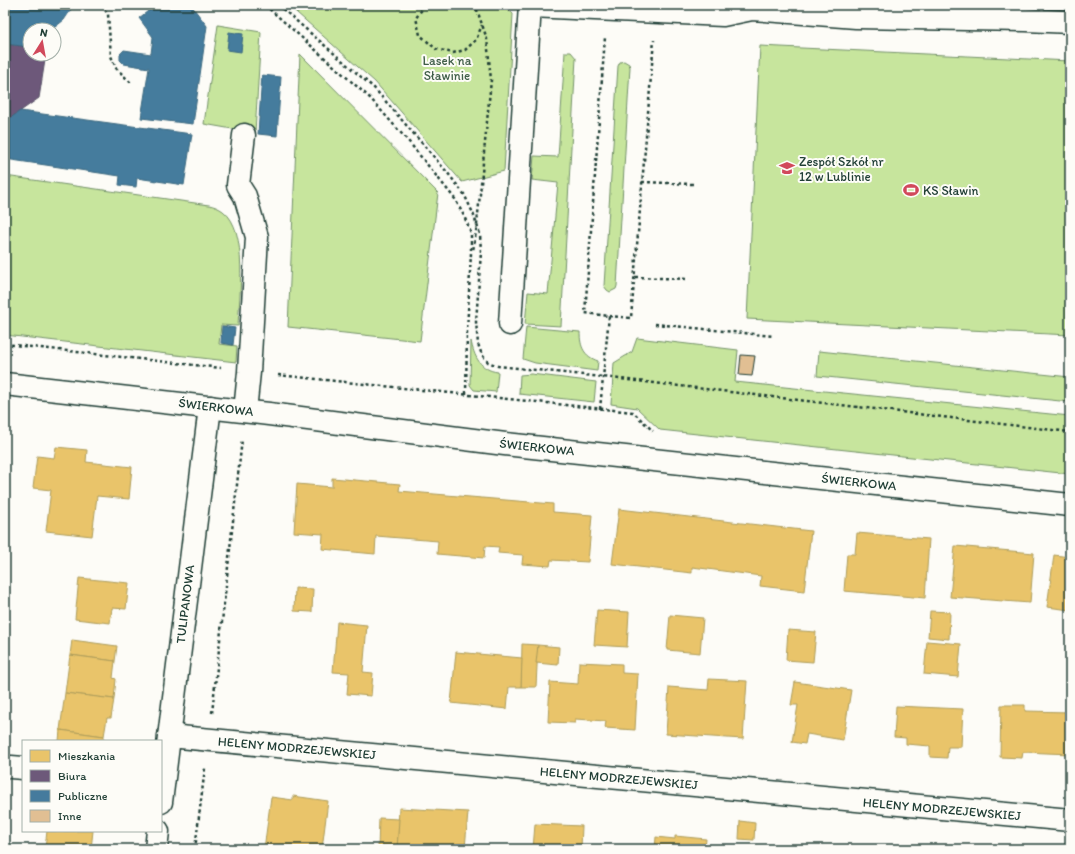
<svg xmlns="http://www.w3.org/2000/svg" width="1075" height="854" font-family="Itim,sans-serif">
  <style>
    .green { fill: #c7e59d; stroke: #739168 }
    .homes { fill: #e9c46a; stroke: #ac9c5a }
    .offices { fill: #6d597a; stroke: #565165 }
    .public { fill: #457b9d; stroke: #3a687e }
    .building { fill: #e1bf93; stroke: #1f3d34 }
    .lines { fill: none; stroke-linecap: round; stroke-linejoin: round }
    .minor-casing { stroke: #1f3d34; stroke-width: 25 }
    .path { stroke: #1f3d34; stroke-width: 2.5; stroke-dasharray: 3 3; stroke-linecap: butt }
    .minor { stroke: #fdfcf7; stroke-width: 22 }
    .labels { text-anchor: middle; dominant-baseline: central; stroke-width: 4; stroke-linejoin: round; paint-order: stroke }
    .park-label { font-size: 13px; fill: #415f49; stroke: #fdfcf7 }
    .poi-label { font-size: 13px; fill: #1f3d34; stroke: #fdfcf7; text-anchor: start }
    .street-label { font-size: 13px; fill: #1f3d34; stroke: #fdfcf7 }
  </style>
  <rect width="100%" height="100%" fill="#fdfcf7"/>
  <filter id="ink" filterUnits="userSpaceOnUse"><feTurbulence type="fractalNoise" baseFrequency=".025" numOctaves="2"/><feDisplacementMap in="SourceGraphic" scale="8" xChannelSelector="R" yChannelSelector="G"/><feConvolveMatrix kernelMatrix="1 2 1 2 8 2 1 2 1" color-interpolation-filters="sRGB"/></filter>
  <g filter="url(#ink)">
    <g class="green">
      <polygon points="288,5 504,5 513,14 504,171 462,182 375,82"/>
      <polygon points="218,25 261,32 255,133 204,124"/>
      <polygon points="760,46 1070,61 1070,335 747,319"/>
      <polygon points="565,52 571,52 576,58 561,326 525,324 528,292 548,294 558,183 532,180 534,156 558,157"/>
      <polygon points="300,54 438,193 420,341 288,327"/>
      <polygon points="624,61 629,64 630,67 617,286 616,289 610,292 607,290 604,286 618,66 620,62"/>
      <path d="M5,176l204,29c5,1 10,3 14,6 26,19 16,87 15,115l-17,-1 -2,19 18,2 -1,16 -231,-27z"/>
      <path d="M526,327l54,5c0,15 4,24 18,29l-1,10 -62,-8 -12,-4z"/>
      <polygon points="637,338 738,350 735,382 1070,416 1070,474 660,430 637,408 611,404 614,363 632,352"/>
      <path d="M471,341c3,15 9,29 27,31l-2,20 -22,-2 -4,-5z"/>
      <polygon points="819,351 1070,377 1070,402 817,376"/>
      <polygon points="531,374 596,382 594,402 519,394 520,375"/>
    </g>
    <g class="homes">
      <polygon points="56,447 87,450 86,462 132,467 129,499 97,496 92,536 46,531 51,490 33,488 37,456 54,458"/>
      <polygon points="332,478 400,484 399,491 553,504 553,512 592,515 588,562 551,560 550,566 522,564 523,555 498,553 499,547 485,546 484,558 437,554 438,541 376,536 375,554 322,549 323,534 294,532 297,484 332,487"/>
      <polygon points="619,509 811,531 804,591 760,586 761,576 692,567 692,573 612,564"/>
      <polygon points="857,533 929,539 925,598 844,591 847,554 855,554"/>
      <polygon points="955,546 1034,553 1030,603 950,597"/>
      <polygon points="1054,555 1070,557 1070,610 1047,607"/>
      <polygon points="79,578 129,583 126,609 112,608 110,623 75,619"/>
      <polygon points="295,588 313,589 312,612 294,611"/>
      <polygon points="597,610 629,612 627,647 594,645"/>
      <polygon points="930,611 950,612 949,639 928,637"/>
      <polygon points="670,615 703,618 700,653 667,650"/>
      <polygon points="337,622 367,625 363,672 373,673 371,696 347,694 349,673 333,672"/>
      <polygon points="788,630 816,632 813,662 786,660"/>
      <polygon points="72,640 117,646 115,661 70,655"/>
      <polygon points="927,641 961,644 958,677 924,674"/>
      <polygon points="522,644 538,645 536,687 521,687"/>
      <polygon points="538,645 559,647 558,665 536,663"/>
      <polygon points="456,652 522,658 521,687 509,687 507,709 451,703"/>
      <polygon points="70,655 115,661 113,678 116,679 114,699 65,693"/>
      <polygon points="579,662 622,664 622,673 638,674 635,730 605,728 606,721 575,719 575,723 548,722 550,682 578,684"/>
      <polygon points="709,679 747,681 743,739 666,734 669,687 708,690"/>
      <polygon points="795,682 851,690 843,740 807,734 805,744 792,742 798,705 791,705"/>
      <polygon points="65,693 114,699 111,718 107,718 104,736 60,730"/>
      <polygon points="1001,705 1025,705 1025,711 1070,712 1070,754 1023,752 1022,758 1000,757"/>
      <polygon points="896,706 963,709 961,747 948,747 947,758 930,757 930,746 906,744 906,738 894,737"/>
      <polygon points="60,730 104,736 104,741 59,741"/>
      <polygon points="293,796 328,801 322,849 264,849 271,797 293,800"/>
      <polygon points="399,808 468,812 465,849 397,849"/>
      <polygon points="379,818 399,819 397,849 378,849"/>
      <polygon points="740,821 755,823 754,840 739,839"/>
      <polygon points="535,824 582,826 581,849 533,849"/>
      <polygon points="47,831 93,831 91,849 45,848"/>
      <polygon points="675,836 706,839 705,849 655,849 656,837 675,839"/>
      <polygon points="792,845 824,849 791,849"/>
    </g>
    <polygon class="offices" points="5,44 30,47 30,54 46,54 39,98 5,122"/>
    <g class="public">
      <polygon points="5,5 71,5 70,11 64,20 55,27 45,29 33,28 33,30 30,30 30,47 5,44"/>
      <polygon points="156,5 191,5 207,26 193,124 141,118 149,68 124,64 120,60 120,54 124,50 151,54 153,37 139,18"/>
      <polygon points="229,32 243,34 241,52 227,50"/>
      <polygon points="262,75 281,77 277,136 258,134"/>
      <polygon points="20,111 192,134 184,185 137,178 136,187 119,185 120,176 5,159 5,122"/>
      <polygon points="222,326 235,328 233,345 221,343"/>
    </g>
    <polygon class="building" points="741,355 755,356 752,376 739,375"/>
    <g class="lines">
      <defs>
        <g id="minor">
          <polyline points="531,6 723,15 752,9 856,17 1026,20 1070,22"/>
          <polyline points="244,135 238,185 245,196 257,237 249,372 245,411"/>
          <polyline points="510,324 530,5"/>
          <polyline points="5,384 269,414 505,444 1070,505"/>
          <polyline points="169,736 1070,820"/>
          <polyline points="11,767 23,768"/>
          <polyline points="161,802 210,407"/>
          <polyline points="156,849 158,831"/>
        </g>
      </defs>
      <use href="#minor" class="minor-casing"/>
      <g class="path">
        <polyline points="101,5 108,14 111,56 116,68 132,84"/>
        <polyline points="265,5 370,98 409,142 455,199 464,216 471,233 471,253 467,331 466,394"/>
        <polyline points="278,5 374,88 447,172 464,194 473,213 480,234 481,252 476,322 478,344 482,355 488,362 498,366 603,377 1070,432"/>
        <polyline points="425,5 416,18 420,35 436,49 453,53 465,50 476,40 482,25"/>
        <polyline points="472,5 477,10 487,39 491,80 477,225 473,251"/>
        <polyline points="642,182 693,184"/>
        <polyline points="635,277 688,279"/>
        <polyline points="609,316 631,318 654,40"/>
        <polyline points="655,324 773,336"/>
        <polyline points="5,344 221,368"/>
        <polyline points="278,375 633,412 653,431"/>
        <polyline points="600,409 609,316 585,313 605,37"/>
        <polyline points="212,713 242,439"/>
        <polyline points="195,849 205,768"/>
      </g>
      <use href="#minor" class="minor"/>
    </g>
  </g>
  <defs>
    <symbol id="school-bare" viewBox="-9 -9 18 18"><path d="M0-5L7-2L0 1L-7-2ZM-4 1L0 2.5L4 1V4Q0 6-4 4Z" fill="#d1495b" stroke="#fdfcf7" stroke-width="2.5" paint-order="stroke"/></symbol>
    <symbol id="stadium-bare" viewBox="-9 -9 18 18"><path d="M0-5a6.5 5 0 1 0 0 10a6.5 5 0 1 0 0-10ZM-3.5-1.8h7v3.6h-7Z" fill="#d1495b" stroke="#fdfcf7" stroke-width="2.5" paint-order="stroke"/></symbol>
  </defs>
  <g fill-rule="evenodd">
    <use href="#school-bare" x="776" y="157" width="22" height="22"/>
    <use href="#stadium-bare" x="900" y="179" width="22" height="22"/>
  </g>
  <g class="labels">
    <g class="park-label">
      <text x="447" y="60">Lasek na<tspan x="447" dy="15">Sławinie</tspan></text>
    </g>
    <g class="poi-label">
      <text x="799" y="161">Zespół Szkół nr<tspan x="799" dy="15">12 w Lublinie</tspan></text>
      <text x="923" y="190">KS Sławin</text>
    </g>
    <g class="street-label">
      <text transform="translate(216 407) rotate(7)">ŚWIERKOWA</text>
      <text transform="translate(537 447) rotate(6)">ŚWIERKOWA</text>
      <text transform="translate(859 482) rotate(6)">ŚWIERKOWA</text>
      <text transform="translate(185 604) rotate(-83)">TULIPANOWA</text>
      <text transform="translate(297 748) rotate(5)">HELENY MODRZEJEWSKIEJ</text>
      <text transform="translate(619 778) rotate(5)">HELENY MODRZEJEWSKIEJ</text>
      <text transform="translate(942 809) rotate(5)">HELENY MODRZEJEWSKIEJ</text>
    </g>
  </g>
  <rect width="1075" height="854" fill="none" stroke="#fdfcf7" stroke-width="20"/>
  <rect x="10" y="10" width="1055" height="834" fill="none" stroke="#1f3d34" stroke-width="1.5" filter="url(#ink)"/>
  <rect x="22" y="740" width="140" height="92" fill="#fdfcf7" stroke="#a4b0a9"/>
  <rect x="30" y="750" width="20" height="12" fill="#e9c46a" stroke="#a4b0a9"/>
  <text x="58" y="760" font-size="12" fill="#1f3d34">Mieszkania</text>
  <rect x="30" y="770" width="20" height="12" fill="#6d597a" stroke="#a4b0a9"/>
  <text x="58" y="780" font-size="12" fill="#1f3d34">Biura</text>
  <rect x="30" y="790" width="20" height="12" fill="#457b9d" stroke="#a4b0a9"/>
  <text x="58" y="800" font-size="12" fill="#1f3d34">Publiczne</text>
  <rect x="30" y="810" width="20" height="12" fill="#e1bf93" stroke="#a4b0a9"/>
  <text x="58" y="820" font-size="12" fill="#1f3d34">Inne</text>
  <g transform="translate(42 42) rotate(11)"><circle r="19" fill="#fdfcf7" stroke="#a4b0a9"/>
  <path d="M0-3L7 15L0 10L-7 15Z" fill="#d1495b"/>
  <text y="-6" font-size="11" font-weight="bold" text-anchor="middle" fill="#1f3d34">N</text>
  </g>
</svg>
